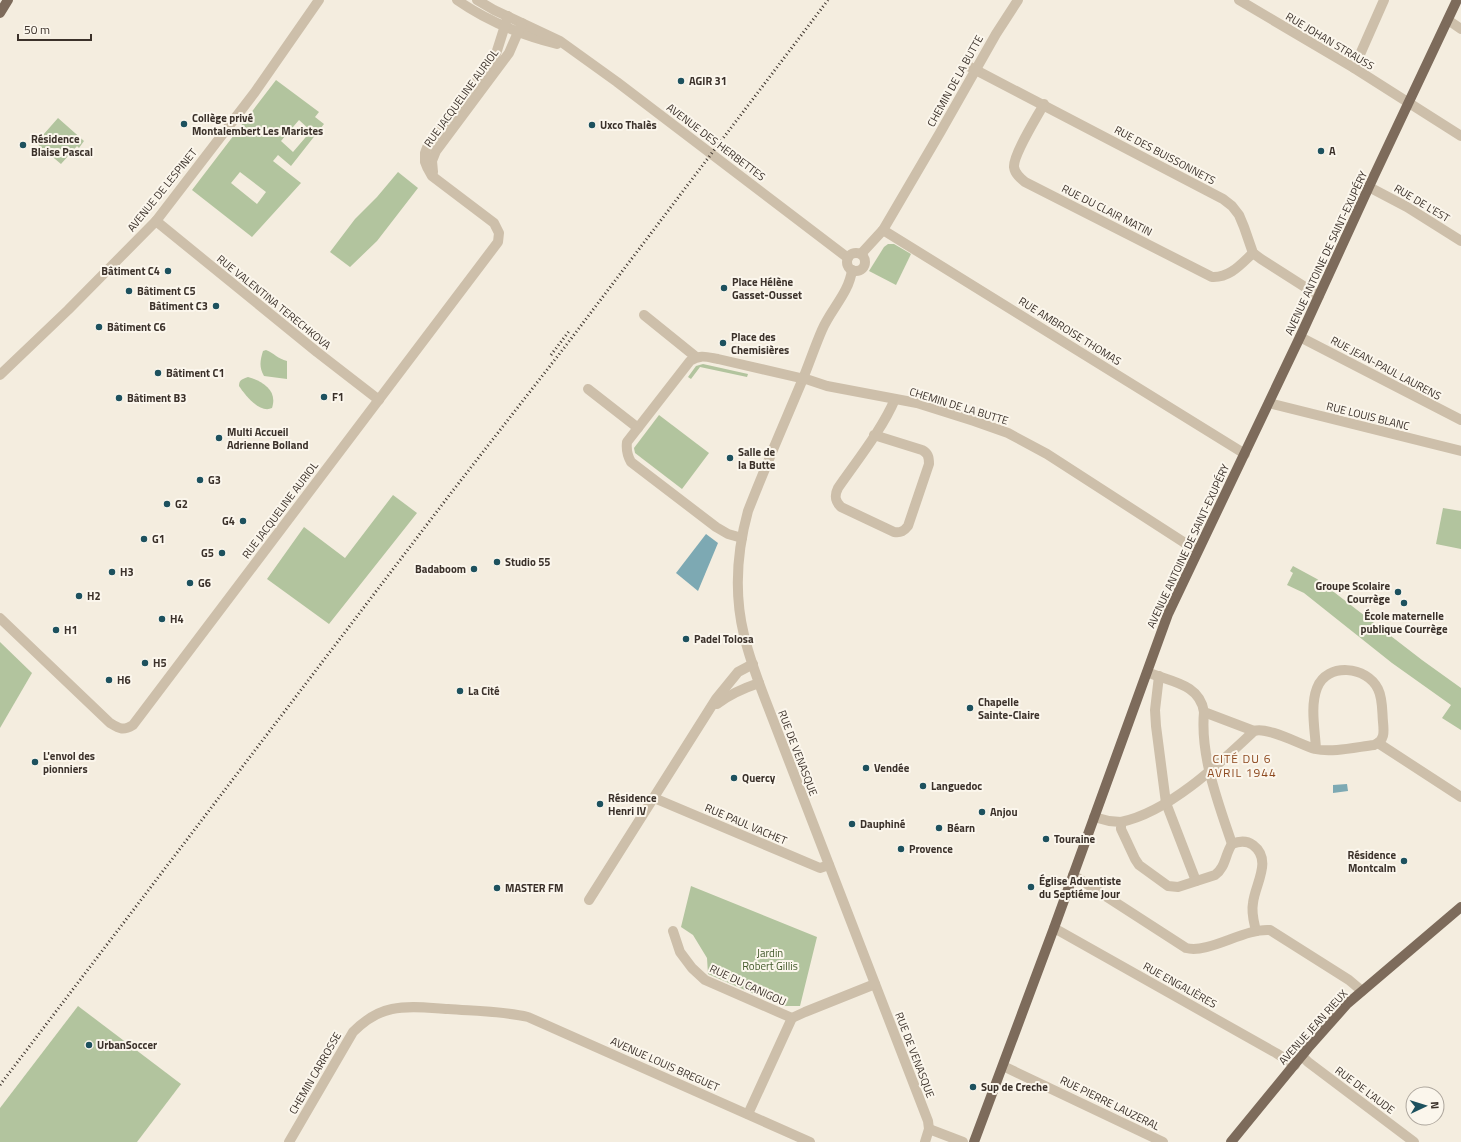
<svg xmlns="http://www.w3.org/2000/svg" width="1461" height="1142" font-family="'Titillium Web',sans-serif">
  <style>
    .green { fill: #b2c49e; fill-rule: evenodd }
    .water { fill: #7da9b3 }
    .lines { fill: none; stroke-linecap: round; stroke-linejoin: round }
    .minor { stroke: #cdbfaa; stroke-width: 10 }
    .major { stroke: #7d6b5b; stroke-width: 10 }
    .rail { stroke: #3b312a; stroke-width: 3; stroke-dasharray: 1 3; stroke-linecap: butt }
    .poi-dot { fill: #1d515e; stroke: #fbf6ec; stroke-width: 1.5 }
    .labels { text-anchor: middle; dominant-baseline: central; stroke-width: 4; stroke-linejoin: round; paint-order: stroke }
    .street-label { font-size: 11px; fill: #3b312a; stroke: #fbf6ec }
    .poi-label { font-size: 11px; font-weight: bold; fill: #3b312a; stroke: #fbf6ec; text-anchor: start }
    .park-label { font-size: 11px; fill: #435a2c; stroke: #fbf6ec }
    .neighbourhood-label { font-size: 12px; letter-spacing: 1px; fill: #8d491f; stroke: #fbf6ec }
  </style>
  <rect width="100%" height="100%" fill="#f4eddf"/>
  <g class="green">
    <path d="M276,80l43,32 -4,5 9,7 -33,42 -13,-11 -5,6 28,22 -49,54 -60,-47zM299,120l12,11 -18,21 -12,-11 5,-6 2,1 7,-7 -2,-2zM240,172l26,20 -9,12 -26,-21z"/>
    <polygon points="58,118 84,141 79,148 77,146 61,164 36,143"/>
    <polygon points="398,172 418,188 377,241 350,267 330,252 355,219 377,197"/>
    <polygon points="888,244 894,244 911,254 896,285 869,271 884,247"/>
    <path d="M266,350c8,3 12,9 21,11v18l-23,-3c-5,-9 -4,-15 -1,-25z"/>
    <polygon points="703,364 748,374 747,377 700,367 691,379 688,377 696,366"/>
    <path d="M248,377c14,4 30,13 24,31 -12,6 -27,-13 -33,-22 0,-6 3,-7 9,-9z"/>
    <polygon points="659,415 709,453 682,489 635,453 634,448"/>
    <polygon points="393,495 417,513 329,624 267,579 304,527 345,558"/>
    <polygon points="1443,508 1461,511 1461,549 1436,544"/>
    <polygon points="1293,566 1317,579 1422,660 1461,688 1461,730 1442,718 1451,705 1392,663 1304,593 1287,585 1293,573 1290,571"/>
    <polygon points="0,642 32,673 0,728"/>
    <polygon points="691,886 817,937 800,1006 782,1006 708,974 707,958 693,935 681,927"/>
    <polygon points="78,1006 181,1084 137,1142 0,1142 0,1108"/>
  </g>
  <g class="water">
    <polygon points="706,534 718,543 698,591 676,573"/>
    <polygon points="1347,784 1348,791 1333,793 1333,785"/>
  </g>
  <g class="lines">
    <g class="minor">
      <path d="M457,0c30,21 64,35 100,44"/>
      <polyline points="477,0 494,10 560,41 617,82 848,258"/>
      <polyline points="1239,0 1354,68 1461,136"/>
      <polyline points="1448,20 1461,29"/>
      <polyline points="970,67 1223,199 1232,206 1239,215 1244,227 1253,253 1261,259 1319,296"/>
      <polyline points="1354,68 1384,0"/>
      <path d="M1044,104c-7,13 -31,51 -30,63 1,7 6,11 11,15l187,95c18,1 29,-13 41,-24"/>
      <polyline points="433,172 432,161 436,151 509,53 522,23"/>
      <polyline points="1369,187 1407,207 1461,241"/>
      <polyline points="156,221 317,352 379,400"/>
      <polyline points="883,230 1245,454"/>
      <circle cx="856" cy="262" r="9"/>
      <polyline points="861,254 883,230 941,131 996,34 1018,0"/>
      <path d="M852,270c-3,23 -21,39 -30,60 -7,16 -13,34 -20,51 -18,43 -37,86 -54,130 -11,40 -14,83 -4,124 5,22 13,43 21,64l163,422 1,8 -4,13"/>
      <polyline points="644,315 696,357"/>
      <polyline points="1300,337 1461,420"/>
      <polyline points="0,375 68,310 156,221 255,92 319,0"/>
      <polyline points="588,389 638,428"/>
      <polyline points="1269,403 1461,451"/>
      <path d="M874,435l48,15c6,3 7,7 7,14l-21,62c-4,5 -7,7 -14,6l-53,-25c-6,-6 -7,-11 -3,-19 18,-26 45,-60 57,-89"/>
      <path d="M742,538l-14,-4 -12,-7 -85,-65c-4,-7 -5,-12 -4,-20l63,-81c10,-7 17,-4 28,-2l91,21 18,6 90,17 57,18 34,12 39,21 141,91 10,4"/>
      <path d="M0,618l110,105c10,6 13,8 23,2l365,-483 1,-9 -5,-10 -62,-47 -5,-9 -2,-5v-9l3,-8 67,-88 13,-41"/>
      <path d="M1152,674c21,8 48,11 52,38l50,19"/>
      <polyline points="1159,676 1155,710 1156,726 1166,803 1196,881"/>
      <path d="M717,704c13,-10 27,-16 42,-21"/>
      <path d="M1204,712c-4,44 14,90 28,132"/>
      <polyline points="1378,743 1461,797"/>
      <polyline points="654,798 820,868 829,865"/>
      <path d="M1094,817l15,4 12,1v7l14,30 4,6 29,21 10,1 37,-12c11,-8 10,-21 17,-31"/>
      <path d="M1121,822c48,-10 98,-58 133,-91 13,-5 47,14 61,18 17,4 42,-2 59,-4 11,-4 10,-13 9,-23 -1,-10 0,-23 -5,-33 -11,-23 -51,-27 -61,-1 -7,18 -2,42 -1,61"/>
      <path d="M1232,844c7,-3 14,-4 21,1 20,15 2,39 0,58 -2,10 1,19 3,28"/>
      <path d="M1073,875l113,73c23,6 58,-20 84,-18l79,50 13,11"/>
      <polyline points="589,900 716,699 738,672 753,664"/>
      <polyline points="1054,928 1276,1053 1295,1065"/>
      <polyline points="673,931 680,952 692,968 705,980 792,1018"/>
      <polyline points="1302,1056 1308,1062 1414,1142"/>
      <polyline points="1003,1066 1163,1142"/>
      <polyline points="748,1114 792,1018 805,1012 875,984"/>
      <polyline points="929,1129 963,1142"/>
      <path d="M289,1142l64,-110c11,-11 24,-20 39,-23 18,-4 38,-1 56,0 27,2 54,2 80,8l282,125"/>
    </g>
    <g class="major">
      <polyline points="0,13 8,0"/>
      <polyline points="974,1142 1054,928 1168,614 1300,337 1373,178 1457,0"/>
      <polyline points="1231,1142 1308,1048 1347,1004 1461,907"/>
    </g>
    <g class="rail">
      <polyline points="551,355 570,330"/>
      <polyline points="0,1085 451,493 564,348 828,0"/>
    </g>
  </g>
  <g class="poi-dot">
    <circle cx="681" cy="81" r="4"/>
    <circle cx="184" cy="124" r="4"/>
    <circle cx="592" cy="125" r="4"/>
    <circle cx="23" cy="145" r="4"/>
    <circle cx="1321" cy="151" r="4"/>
    <circle cx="168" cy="271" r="4"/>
    <circle cx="724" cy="288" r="4"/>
    <circle cx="129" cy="291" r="4"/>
    <circle cx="216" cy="306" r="4"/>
    <circle cx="99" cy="327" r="4"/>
    <circle cx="723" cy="343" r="4"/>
    <circle cx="158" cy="373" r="4"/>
    <circle cx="324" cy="397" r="4"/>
    <circle cx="119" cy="398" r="4"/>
    <circle cx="219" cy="438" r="4"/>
    <circle cx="730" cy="458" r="4"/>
    <circle cx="200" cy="480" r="4"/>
    <circle cx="167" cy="504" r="4"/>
    <circle cx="243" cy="521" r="4"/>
    <circle cx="144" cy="539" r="4"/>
    <circle cx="222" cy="553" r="4"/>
    <circle cx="497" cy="562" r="4"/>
    <circle cx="474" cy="569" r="4"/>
    <circle cx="112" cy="572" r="4"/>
    <circle cx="190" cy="583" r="4"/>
    <circle cx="1398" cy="592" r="4"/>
    <circle cx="79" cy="596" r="4"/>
    <circle cx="1404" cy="603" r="4"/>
    <circle cx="162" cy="619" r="4"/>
    <circle cx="56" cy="630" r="4"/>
    <circle cx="686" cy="639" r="4"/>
    <circle cx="145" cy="663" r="4"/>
    <circle cx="109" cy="680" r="4"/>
    <circle cx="460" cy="691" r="4"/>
    <circle cx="970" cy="708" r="4"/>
    <circle cx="35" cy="762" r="4"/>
    <circle cx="866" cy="768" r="4"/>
    <circle cx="734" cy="778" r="4"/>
    <circle cx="923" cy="786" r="4"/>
    <circle cx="600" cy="804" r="4"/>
    <circle cx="982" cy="812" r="4"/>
    <circle cx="852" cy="824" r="4"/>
    <circle cx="939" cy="828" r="4"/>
    <circle cx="1046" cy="839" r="4"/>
    <circle cx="901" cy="849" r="4"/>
    <circle cx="1404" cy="861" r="4"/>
    <circle cx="1031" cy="887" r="4"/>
    <circle cx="497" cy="888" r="4"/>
    <circle cx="89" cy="1045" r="4"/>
    <circle cx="973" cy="1087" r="4"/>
  </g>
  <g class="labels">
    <g class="street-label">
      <text transform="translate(1330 41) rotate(31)">RUE JOHAN STRAUSS</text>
      <text transform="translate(955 81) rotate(-61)">CHEMIN DE LA BUTTE</text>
      <text transform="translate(461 98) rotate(-54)">RUE JACQUELINE AURIOL</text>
      <text transform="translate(716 142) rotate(37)">AVENUE DES HERBETTES</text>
      <text transform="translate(1165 155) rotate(28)">RUE DES BUISSONNETS</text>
      <text transform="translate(162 190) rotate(-51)">AVENUE DE LESPINET</text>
      <text transform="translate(1422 203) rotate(31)">RUE DE L'EST</text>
      <text transform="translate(1107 210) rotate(27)">RUE DU CLAIR MATIN</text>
      <text transform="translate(1326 253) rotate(-65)">AVENUE ANTOINE DE SAINT-EXUPÉRY</text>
      <text transform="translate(274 302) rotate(39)">RUE VALENTINA TERECHKOVA</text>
      <text transform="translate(1070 331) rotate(32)">RUE AMBROISE THOMAS</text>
      <text transform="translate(1386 368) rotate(28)">RUE JEAN-PAUL LAURENS</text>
      <text transform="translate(959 406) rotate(17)">CHEMIN DE LA BUTTE</text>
      <text transform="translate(1368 416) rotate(14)">RUE LOUIS BLANC</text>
      <text transform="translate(280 510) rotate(-53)">RUE JACQUELINE AURIOL</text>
      <text transform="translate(1188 546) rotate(-65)">AVENUE ANTOINE DE SAINT-EXUPÉRY</text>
      <text transform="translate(798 753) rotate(69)">RUE DE VENASQUE</text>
      <text transform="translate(746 824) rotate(23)">RUE PAUL VACHET</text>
      <text transform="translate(748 985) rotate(25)">RUE DU CANIGOU</text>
      <text transform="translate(1180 985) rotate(29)">RUE ENGALIÈRES</text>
      <text transform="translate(1313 1027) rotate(-48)">AVENUE JEAN RIEUX</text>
      <text transform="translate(915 1055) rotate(69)">RUE DE VENASQUE</text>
      <text transform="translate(665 1064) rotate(24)">AVENUE LOUIS BREGUET</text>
      <text transform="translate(315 1073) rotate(-60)">CHEMIN CARROSSE</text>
      <text transform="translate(1365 1090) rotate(37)">RUE DE L'AUDE</text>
      <text transform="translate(1110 1103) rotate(26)">RUE PIERRE LAUZERAL</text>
    </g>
    <g class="poi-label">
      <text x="689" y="81">AGIR 31</text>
      <text x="192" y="118">Collège privé<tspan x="192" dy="13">Montalembert Les Maristes</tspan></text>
      <text x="600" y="125">Uxco Thalès</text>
      <text x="31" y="139">Résidence<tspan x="31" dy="13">Blaise Pascal</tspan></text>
      <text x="1329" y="151">A</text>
      <text x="160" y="271" text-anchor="end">Bâtiment C4</text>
      <text x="732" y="282">Place Hélène<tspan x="732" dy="13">Gasset-Ousset</tspan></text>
      <text x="137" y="291">Bâtiment C5</text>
      <text x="208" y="306" text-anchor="end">Bâtiment C3</text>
      <text x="107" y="327">Bâtiment C6</text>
      <text x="731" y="337">Place des<tspan x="731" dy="13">Chemisières</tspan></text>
      <text x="166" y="373">Bâtiment C1</text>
      <text x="332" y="397">F1</text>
      <text x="127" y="398">Bâtiment B3</text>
      <text x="227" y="432">Multi Accueil<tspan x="227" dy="13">Adrienne Bolland</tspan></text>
      <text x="738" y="452">Salle de<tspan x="738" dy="13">la Butte</tspan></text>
      <text x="208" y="480">G3</text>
      <text x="175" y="504">G2</text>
      <text x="235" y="521" text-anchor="end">G4</text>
      <text x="152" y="539">G1</text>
      <text x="214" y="553" text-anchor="end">G5</text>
      <text x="505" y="562">Studio 55</text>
      <text x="466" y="569" text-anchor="end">Badaboom</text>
      <text x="120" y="572">H3</text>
      <text x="198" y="583">G6</text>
      <text x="1390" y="586" text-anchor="end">Groupe Scolaire<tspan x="1390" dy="13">Courrège</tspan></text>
      <text x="87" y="596">H2</text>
      <text x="1404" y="616" text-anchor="middle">École maternelle<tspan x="1404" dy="13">publique Courrège</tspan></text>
      <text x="170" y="619">H4</text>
      <text x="64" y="630">H1</text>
      <text x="694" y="639">Padel Tolosa</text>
      <text x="153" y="663">H5</text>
      <text x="117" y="680">H6</text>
      <text x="468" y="691">La Cité</text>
      <text x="978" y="702">Chapelle<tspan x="978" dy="13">Sainte-Claire</tspan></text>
      <text x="43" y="756">L'envol des<tspan x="43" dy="13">pionniers</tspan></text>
      <text x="874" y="768">Vendée</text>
      <text x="742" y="778">Quercy</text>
      <text x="931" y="786">Languedoc</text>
      <text x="608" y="798">Résidence<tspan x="608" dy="13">Henri IV</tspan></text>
      <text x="990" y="812">Anjou</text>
      <text x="860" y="824">Dauphiné</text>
      <text x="947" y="828">Béarn</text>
      <text x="1054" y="839">Touraine</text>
      <text x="909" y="849">Provence</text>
      <text x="1396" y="855" text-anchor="end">Résidence<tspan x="1396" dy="13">Montcalm</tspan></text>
      <text x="1039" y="881">Église Adventiste<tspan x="1039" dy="13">du Septiéme Jour</tspan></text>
      <text x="505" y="888">MASTER FM</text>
      <text x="97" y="1045">UrbanSoccer</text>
      <text x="981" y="1087">Sup de Creche</text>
    </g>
    <g class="park-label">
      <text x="770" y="953">Jardin<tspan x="770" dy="13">Robert Gillis</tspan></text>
    </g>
    <g class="neighbourhood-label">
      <text x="1242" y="758">CITÉ DU 6<tspan x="1242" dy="14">AVRIL 1944</tspan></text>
    </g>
  </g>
  <g transform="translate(1425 1106) rotate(86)"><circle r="19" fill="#fbf6ec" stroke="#aea79e"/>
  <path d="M0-3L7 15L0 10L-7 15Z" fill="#1d515e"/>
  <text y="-6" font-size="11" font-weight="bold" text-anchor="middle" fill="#3b312a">N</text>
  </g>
  <path d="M18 34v6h73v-6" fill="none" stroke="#3b312a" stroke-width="2"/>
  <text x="24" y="34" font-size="12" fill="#3b312a" stroke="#fbf6ec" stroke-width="3" paint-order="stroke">50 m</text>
</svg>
